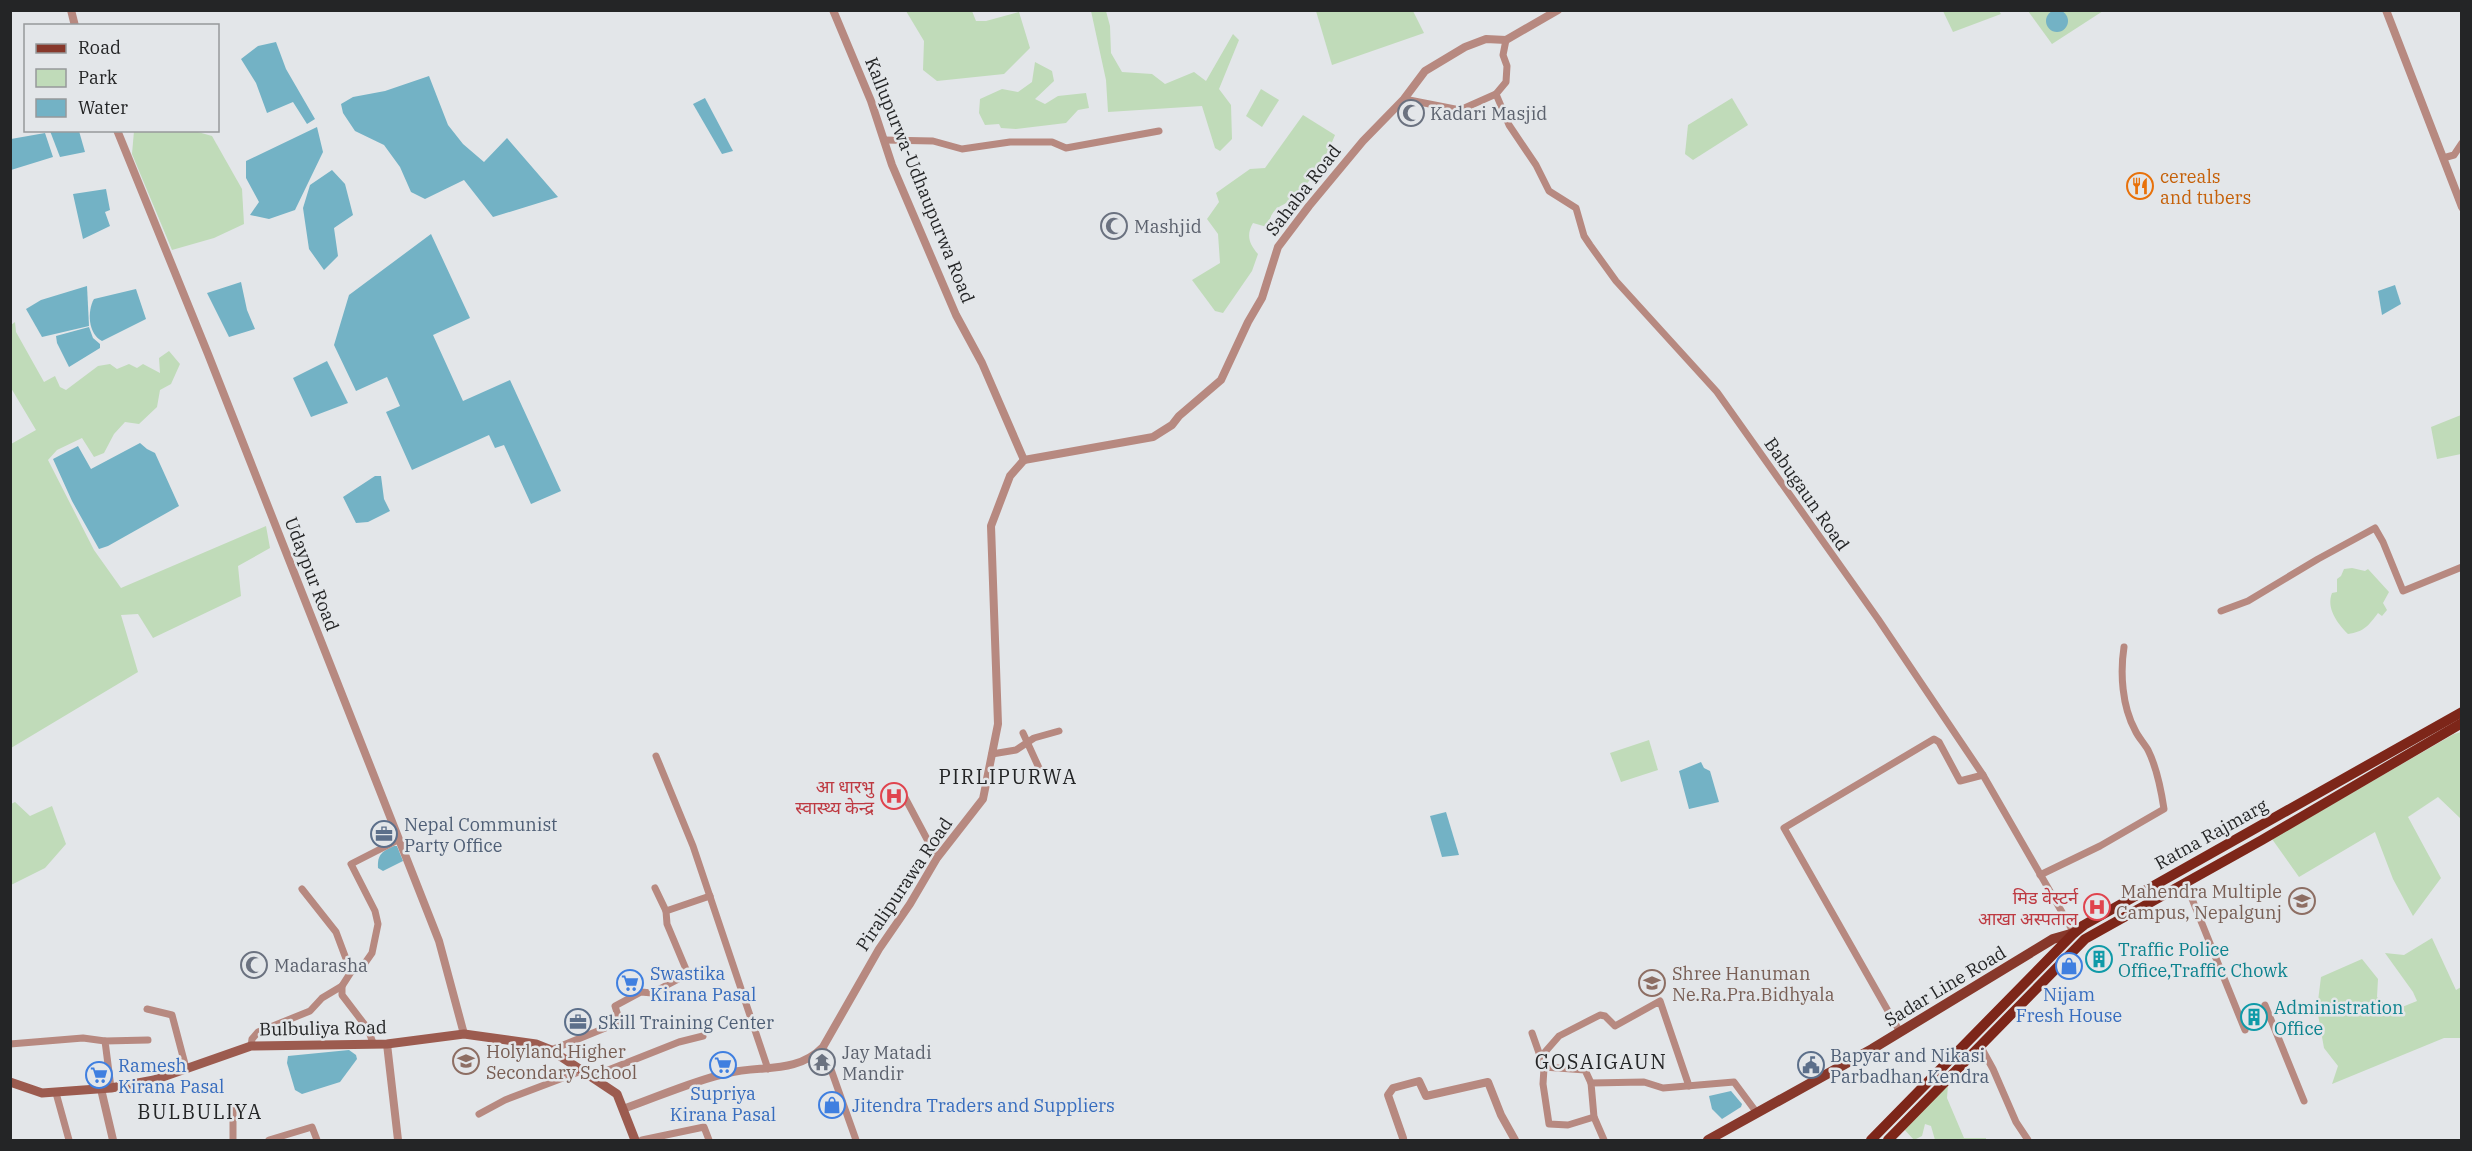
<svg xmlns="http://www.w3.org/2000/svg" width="2472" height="1151" font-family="'IBM Plex Serif','Noto Sans Devanagari',serif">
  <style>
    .green { fill: #c0dbb9 }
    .water { fill: #73b2c5 }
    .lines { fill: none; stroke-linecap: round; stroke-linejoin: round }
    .minor { stroke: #b78980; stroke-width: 7 }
    .tertiary { stroke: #b78980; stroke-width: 8 }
    .secondary { stroke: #9c5b4f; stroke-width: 9 }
    .primary { stroke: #87382b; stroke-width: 10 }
    .trunk { stroke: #7d2619; stroke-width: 10 }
    .labels { text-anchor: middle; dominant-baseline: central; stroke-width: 5; stroke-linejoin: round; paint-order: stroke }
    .worship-label { font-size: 18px; fill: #5b616d; stroke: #e3e6e9; text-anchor: start }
    .food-label { font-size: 18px; fill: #c56008; stroke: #e3e6e9; text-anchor: start }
    .street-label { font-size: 18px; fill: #242526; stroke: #e3e6e9 }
    .health-label { font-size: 18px; fill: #be3a42; stroke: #e3e6e9; text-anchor: end }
    .service-label { font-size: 18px; fill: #4e5e75; stroke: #e3e6e9; text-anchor: start }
    .education-label { font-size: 18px; fill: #785e54; stroke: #e3e6e9; text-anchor: start }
    .culture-label { font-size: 18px; fill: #0d838f; stroke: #e3e6e9; text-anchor: start }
    .shop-label { font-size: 18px; fill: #366cbe; stroke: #e3e6e9; text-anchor: start }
    .neighbourhood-label { font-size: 20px; letter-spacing: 1.5px; fill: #242526; stroke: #e3e6e9 }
  </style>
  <rect width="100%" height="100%" fill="#e3e6e9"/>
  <g class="green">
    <polygon points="906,11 972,11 976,21 986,21 1019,12 1030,48 1004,74 937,81 923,70 924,41"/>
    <polygon points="1091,11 1106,11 1110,26 1111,53 1122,72 1152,74 1165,84 1194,72 1206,81 1233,34 1239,40 1219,89 1231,105 1232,139 1220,151 1215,148 1202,106 1108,112 1106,80"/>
    <polygon points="1316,11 1413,11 1424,33 1332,65"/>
    <polygon points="1943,11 1999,11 2001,14 1953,32"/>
    <polygon points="2028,11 2103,11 2052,44"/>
    <polygon points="1035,62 1052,71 1054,81 1035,99 1045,104 1058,96 1086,93 1089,108 1078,110 1066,123 1016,129 1001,128 999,124 985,125 979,113 980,99 1002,89 1018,92 1032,82"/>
    <polygon points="1261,89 1279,100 1262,127 1246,116"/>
    <polygon points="1732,98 1748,125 1693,160 1685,154 1688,125"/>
    <path d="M1303,115l32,20c-9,22 -20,42 -38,59 -15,16 -23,8 -30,33l-14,-4c-7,12 -4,21 5,31l-6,17 -29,42 -8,-2 -23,-31 28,-17 -2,-29 -11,-15 12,-17 -3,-9 34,-24 15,-1z"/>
    <polygon points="191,130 212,136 242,189 244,224 214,238 172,250 132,154 134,131"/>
    <polygon points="15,322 16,332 44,382 55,376 60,387 66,390 98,366 110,364 117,369 129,364 137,368 143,364 160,373 159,358 169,351 180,364 171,384 160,390 157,407 139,424 125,422 114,434 104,453 94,457 82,438 57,450 48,460 94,550 121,588 266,526 270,548 238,566 241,596 153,638 138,614 121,615 138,672 11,748 11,444 36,430 11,388 11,325"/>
    <polygon points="2461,415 2461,454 2437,459 2431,427"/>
    <path d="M2352,568l13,3 3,-2 21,23 -6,11 4,7 -5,6 -4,-3c-9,12 -14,19 -30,21 -11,-11 -22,-26 -16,-41l5,-1v-13l4,-3 3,-7z"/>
    <polygon points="2461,732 2461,819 2438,797 2408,817 2441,878 2413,916 2393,879 2375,832 2299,877 2272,839 2454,734"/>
    <polygon points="1649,740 1658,770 1621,782 1610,753"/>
    <polygon points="15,802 30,816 52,806 66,844 45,868 11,885 11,804"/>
    <polygon points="2432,938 2456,990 2461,987 2461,1038 2444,1038 2332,1084 2338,1066 2324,1048 2317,1009 2321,977 2362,959 2378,979 2377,997 2392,1011 2417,1001 2413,992 2385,953 2404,955"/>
    <polygon points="1948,1085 1947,1098 1964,1138 1986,1138 1986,1140 1935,1140 1931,1126 1925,1124 1922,1136 1914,1140 1903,1128"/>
  </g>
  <g class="water">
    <circle cx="2057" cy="21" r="11"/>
    <polygon points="276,42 286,69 315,119 307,124 293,102 267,113 256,83 241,59 258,46"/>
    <polygon points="429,76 448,125 463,144 484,162 507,138 558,197 493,217 464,180 425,199 411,192 400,167 384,145 355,131 343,113 341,104 353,97 385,91"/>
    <polygon points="705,98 733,151 722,154 693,104"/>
    <polygon points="317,127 323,152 295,210 269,219 250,215 259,202 246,178 246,161"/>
    <polygon points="50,131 79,131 85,152 60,157"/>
    <polygon points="45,133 53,157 11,170 11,139"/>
    <polygon points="332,170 345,184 353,215 334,228 338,256 324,270 309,249 303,208 310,185"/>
    <polygon points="106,189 110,210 105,212 110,226 83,239 73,194"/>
    <polygon points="431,234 470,318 433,335 463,401 510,380 561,491 531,504 504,445 495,448 489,435 412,470 386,412 400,406 387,377 356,391 334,345 349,295"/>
    <polygon points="241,282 247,310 255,329 229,337 207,293"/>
    <polygon points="2395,285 2401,304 2382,315 2378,291"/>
    <polygon points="87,286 89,326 42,337 26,309 41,300"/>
    <path d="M136,289l10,30 -44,22c-14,-7 -15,-30 -8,-42z"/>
    <polygon points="89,327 93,338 100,344 100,348 69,367 57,343 56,336"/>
    <polygon points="327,361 348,403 311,417 293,378"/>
    <polygon points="140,443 147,449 155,453 179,506 108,546 99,549 72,501 53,459 78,446 91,469"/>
    <polygon points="375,476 381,476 384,499 390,511 368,522 356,523 343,497"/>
    <polygon points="1701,762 1704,768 1710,771 1719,802 1689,809 1679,771"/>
    <polygon points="1446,812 1459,855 1442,857 1430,816"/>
    <path d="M394,846h3l6,15 -20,10 -5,-3c-1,-14 5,-17 16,-22z"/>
    <polygon points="349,1050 356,1055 357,1059 340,1082 302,1094 295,1090 287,1063 288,1056"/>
    <polygon points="1731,1091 1742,1104 1741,1107 1722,1119 1712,1109 1709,1096"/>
  </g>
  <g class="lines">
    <g class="minor">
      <polyline points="1496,94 1509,125 1536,165 1549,191 1576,208 1584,236 1590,245 1616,281 1717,392 1878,619 1983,775 2074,933"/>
      <polyline points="1404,99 1460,110 1496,94 1506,82 1507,66 1503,55 1506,40"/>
      <polyline points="884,140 933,141 962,149 1010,142 1052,142 1066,148 1159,131"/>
      <polyline points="2443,158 2454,155 2462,143"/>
      <polyline points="2221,611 2248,601 2318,559 2375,528 2383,542 2403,591 2462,567"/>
      <polyline points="1023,733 1039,768"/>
      <polyline points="992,754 1016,750 1034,738 1059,731"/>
      <polyline points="656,756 693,846 768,1069"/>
      <polyline points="902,792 937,858"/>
      <path d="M2040,875l60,-29 64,-37c-3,-20 -7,-41 -16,-59 -4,-7 -10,-13 -13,-20 -13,-24 -15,-57 -11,-83"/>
      <polyline points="2181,885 2186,884 2245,1030"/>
      <polyline points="655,888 666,911"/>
      <polyline points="302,889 336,932 351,972"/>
      <polyline points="2265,1005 2304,1101"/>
      <polyline points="147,1009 172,1015 186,1068"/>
      <polyline points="1900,1032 1784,828 1934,739 1939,742 1960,781 1983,775"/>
      <polyline points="1532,1033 1544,1067 1585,1070 1591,1083"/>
      <polyline points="373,1043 368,1029 342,995 342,986 351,972 365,963 372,953 378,924 375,911 351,864 398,840"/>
      <polyline points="10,1044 83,1038 105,1041"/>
      <polyline points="251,1046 252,1039 258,1032 310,1011 322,998 342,986"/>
      <polyline points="823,1047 856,1140"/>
      <polyline points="551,1050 620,1022 615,1006 641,992 652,993 688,974 667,924 666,911 710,896"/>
      <polyline points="1977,1051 1982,1049 1993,1069 2016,1122 2028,1140"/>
      <polyline points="593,1076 679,1042 703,1036"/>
      <polyline points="111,1088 105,1041 148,1040"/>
      <polyline points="56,1093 69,1140"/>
      <polyline points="233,1106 233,1140"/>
      <polyline points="479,1114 505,1100 584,1070"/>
      <polyline points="1594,1117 1568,1125 1549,1124 1543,1084 1545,1052 1559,1036 1600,1015 1605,1016 1615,1026 1660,1001 1689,1086"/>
      <polyline points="269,1140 312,1127 317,1140"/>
      <polyline points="642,1140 704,1127 709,1140"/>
      <polyline points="1604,1140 1594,1117 1591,1083 1644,1082 1663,1088 1734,1082 1757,1113"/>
    </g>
    <g class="tertiary">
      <polyline points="71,10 75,26"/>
      <polyline points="833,10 871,101 892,165 956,315 982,363 1024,460"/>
      <polyline points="2386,10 2462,207"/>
      <polyline points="117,130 208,354 439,941 464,1034"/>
      <polyline points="1024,460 1153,437 1172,425 1179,416 1221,380 1248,322 1262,298 1278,247 1309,206 1363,141 1404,99 1425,71 1465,47 1486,39 1506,40 1558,10"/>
      <polyline points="387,1044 398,1140"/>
      <polyline points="101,1089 113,1140"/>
      <path d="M623,1109c32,-11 72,-29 105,-36 33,-8 69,1 95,-26l56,-98 31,-45 27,-46 46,-59 15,-75 -7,-198 19,-50 14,-16"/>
      <polyline points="1403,1138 1388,1095 1393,1088 1419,1081 1426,1096 1488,1082 1501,1115 1515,1140"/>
    </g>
    <polyline class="secondary" points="10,1082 42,1093 111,1088 154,1080 251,1046 387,1044 464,1034 536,1044 551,1050 617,1094 635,1140"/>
    <polyline class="primary" points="1708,1140 1872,1049 2053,939 2074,933"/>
    <g class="trunk">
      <polyline points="1871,1140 2074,933 2084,925 2462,712"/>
      <polyline points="1888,1140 2085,939 2262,840 2462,723"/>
    </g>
  </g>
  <defs>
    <symbol id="mosque-ring" viewBox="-11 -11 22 22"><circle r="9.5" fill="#e3e6e9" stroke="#6b7280" stroke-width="1.5"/><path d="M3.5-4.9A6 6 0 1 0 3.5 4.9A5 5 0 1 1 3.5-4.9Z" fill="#6b7280"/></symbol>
    <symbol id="restaurant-ring" viewBox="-11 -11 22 22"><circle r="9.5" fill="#e3e6e9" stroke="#e8710a" stroke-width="1.5"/><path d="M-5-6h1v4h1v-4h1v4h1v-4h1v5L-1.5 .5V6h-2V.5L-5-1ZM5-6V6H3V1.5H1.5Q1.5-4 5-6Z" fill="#e8710a"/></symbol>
    <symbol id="hospital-ring" viewBox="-11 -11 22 22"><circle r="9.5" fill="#e3e6e9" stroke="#e0444e" stroke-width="1.5"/><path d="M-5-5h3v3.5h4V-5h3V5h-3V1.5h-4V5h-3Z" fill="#e0444e"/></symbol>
    <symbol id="office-ring" viewBox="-11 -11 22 22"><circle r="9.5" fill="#e3e6e9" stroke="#5c6f8a" stroke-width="1.5"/><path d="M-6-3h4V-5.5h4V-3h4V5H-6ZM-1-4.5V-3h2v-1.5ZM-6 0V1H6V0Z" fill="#5c6f8a"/></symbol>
    <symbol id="university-ring" viewBox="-11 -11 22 22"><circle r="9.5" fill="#e3e6e9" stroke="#8d6e63" stroke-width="1.5"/><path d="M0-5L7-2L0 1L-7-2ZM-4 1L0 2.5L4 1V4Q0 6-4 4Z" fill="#8d6e63"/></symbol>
    <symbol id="building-ring" viewBox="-11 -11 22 22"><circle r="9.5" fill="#e3e6e9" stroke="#0f9aa8" stroke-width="1.5"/><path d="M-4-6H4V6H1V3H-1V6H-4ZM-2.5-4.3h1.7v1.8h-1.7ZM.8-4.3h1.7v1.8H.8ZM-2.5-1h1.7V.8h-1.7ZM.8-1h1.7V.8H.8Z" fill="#0f9aa8"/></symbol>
    <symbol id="shop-ring" viewBox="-11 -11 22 22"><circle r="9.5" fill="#e3e6e9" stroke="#3f7fe0" stroke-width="1.5"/><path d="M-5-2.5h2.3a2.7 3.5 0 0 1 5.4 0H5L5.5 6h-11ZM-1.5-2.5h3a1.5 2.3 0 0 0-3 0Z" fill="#3f7fe0"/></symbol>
    <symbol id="supermarket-ring" viewBox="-11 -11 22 22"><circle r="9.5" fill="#e3e6e9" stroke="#3f7fe0" stroke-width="1.5"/><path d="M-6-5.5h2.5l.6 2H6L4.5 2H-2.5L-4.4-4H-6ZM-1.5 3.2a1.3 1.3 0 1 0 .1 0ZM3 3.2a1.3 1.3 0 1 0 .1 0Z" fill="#3f7fe0"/></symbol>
    <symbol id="school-ring" viewBox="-11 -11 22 22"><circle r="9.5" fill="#e3e6e9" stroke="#8d6e63" stroke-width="1.5"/><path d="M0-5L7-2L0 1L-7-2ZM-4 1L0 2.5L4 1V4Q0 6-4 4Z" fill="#8d6e63"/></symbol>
    <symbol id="temple-ring" viewBox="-11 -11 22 22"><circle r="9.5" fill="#e3e6e9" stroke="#6b7280" stroke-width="1.5"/><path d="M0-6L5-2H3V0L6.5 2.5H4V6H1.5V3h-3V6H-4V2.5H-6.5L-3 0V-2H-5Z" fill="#6b7280"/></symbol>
    <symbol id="civic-ring" viewBox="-11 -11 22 22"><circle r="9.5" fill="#e3e6e9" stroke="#5c6f8a" stroke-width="1.5"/><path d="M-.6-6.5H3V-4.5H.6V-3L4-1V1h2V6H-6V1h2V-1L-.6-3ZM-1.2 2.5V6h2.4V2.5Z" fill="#5c6f8a"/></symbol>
  </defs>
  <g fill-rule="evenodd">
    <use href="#mosque-ring" x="1396" y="98" width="30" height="30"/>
    <use href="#restaurant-ring" x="2125" y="171" width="30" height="30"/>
    <use href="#mosque-ring" x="1099" y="211" width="30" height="30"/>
    <use href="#hospital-ring" x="879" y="781" width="30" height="30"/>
    <use href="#office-ring" x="369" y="819" width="30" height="30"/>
    <use href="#university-ring" x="2287" y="886" width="30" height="30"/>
    <use href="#hospital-ring" x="2082" y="892" width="30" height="30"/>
    <use href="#building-ring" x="2084" y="944" width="30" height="30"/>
    <use href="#mosque-ring" x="239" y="950" width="30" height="30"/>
    <use href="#shop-ring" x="2054" y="951" width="30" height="30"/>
    <use href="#supermarket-ring" x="615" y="968" width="30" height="30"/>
    <use href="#school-ring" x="1637" y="968" width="30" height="30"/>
    <use href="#building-ring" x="2239" y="1002" width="30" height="30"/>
    <use href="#office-ring" x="563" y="1007" width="30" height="30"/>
    <use href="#school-ring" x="451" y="1046" width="30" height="30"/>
    <use href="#temple-ring" x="807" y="1047" width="30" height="30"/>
    <use href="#supermarket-ring" x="708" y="1050" width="30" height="30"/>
    <use href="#civic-ring" x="1796" y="1050" width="30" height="30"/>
    <use href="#supermarket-ring" x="84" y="1060" width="30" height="30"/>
    <use href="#shop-ring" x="817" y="1090" width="30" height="30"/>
  </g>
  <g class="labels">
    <g class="worship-label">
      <text x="1430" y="113">Kadari Masjid</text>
      <text x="1134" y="226">Mashjid</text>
      <text x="274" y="965">Madarasha</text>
      <text x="842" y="1052">Jay Matadi<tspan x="842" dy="21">Mandir</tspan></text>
    </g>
    <g class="food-label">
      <text x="2160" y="176">cereals<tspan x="2160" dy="21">and tubers</tspan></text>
    </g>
    <g class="street-label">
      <text transform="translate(920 180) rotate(68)">Kallupurwa-Udhaupurwa Road</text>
      <text transform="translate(1303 190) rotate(-52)">Sahaba Road</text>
      <text transform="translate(1807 494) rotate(55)">Babugaun Road</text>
      <text transform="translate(312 574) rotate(69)">Udaypur Road</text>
      <text transform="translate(2211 834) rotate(-29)">Ratna Rajmarg</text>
      <text transform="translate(904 884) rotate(-56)">Piralipurawa Road</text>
      <text transform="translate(1945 986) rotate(-31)">Sadar Line Road</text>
      <text transform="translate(323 1028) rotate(-1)">Bulbuliya Road</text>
    </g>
    <g class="health-label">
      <text x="874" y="786">आ धारभु<tspan x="874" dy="21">स्वास्थ्य केन्द्र</tspan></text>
      <text x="2078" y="897">मिड वेस्टर्न<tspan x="2078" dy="21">आखा अस्पताल</tspan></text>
    </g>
    <g class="service-label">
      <text x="404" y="824">Nepal Communist<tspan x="404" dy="21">Party Office</tspan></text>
      <text x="598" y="1022">Skill Training Center</text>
      <text x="1830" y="1055">Bapyar and Nikasi<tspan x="1830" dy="21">Parbadhan Kendra</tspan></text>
    </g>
    <g class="education-label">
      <text x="2282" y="891" text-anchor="end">Mahendra Multiple<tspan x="2282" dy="21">Campus, Nepalgunj</tspan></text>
      <text x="1672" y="973">Shree Hanuman<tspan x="1672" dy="21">Ne.Ra.Pra.Bidhyala</tspan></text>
      <text x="486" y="1051">Holyland Higher<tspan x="486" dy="21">Secondary School</tspan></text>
    </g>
    <g class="culture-label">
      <text x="2118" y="949">Traffic Police<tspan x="2118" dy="21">Office,Traffic Chowk</tspan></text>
      <text x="2274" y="1007">Administration<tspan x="2274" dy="21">Office</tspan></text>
    </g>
    <g class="shop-label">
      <text x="650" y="973">Swastika<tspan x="650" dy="21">Kirana Pasal</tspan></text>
      <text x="2069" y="994" text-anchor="middle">Nijam<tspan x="2069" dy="21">Fresh House</tspan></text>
      <text x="118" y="1065">Ramesh<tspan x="118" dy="21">Kirana Pasal</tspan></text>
      <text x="723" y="1093" text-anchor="middle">Supriya<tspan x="723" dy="21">Kirana Pasal</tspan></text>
      <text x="852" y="1105">Jitendra Traders and Suppliers</text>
    </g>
    <g class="neighbourhood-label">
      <text x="1008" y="776">PIRLIPURWA</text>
      <text x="1601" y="1061">GOSAIGAUN</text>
      <text x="200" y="1111">BULBULIYA</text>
    </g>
  </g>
  <rect width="2472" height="1151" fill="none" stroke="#242526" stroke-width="24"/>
  <rect x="24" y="24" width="195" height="108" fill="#e3e6e9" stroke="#97999b" stroke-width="1.5"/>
  <rect x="36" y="44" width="30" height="9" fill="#87382b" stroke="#97999b" stroke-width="1.5"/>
  <text x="78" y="54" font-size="18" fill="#242526">Road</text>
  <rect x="36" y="69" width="30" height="18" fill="#c0dbb9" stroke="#97999b" stroke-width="1.5"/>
  <text x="78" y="84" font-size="18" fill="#242526">Park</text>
  <rect x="36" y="99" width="30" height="18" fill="#73b2c5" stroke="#97999b" stroke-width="1.5"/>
  <text x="78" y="114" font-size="18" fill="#242526">Water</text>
</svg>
